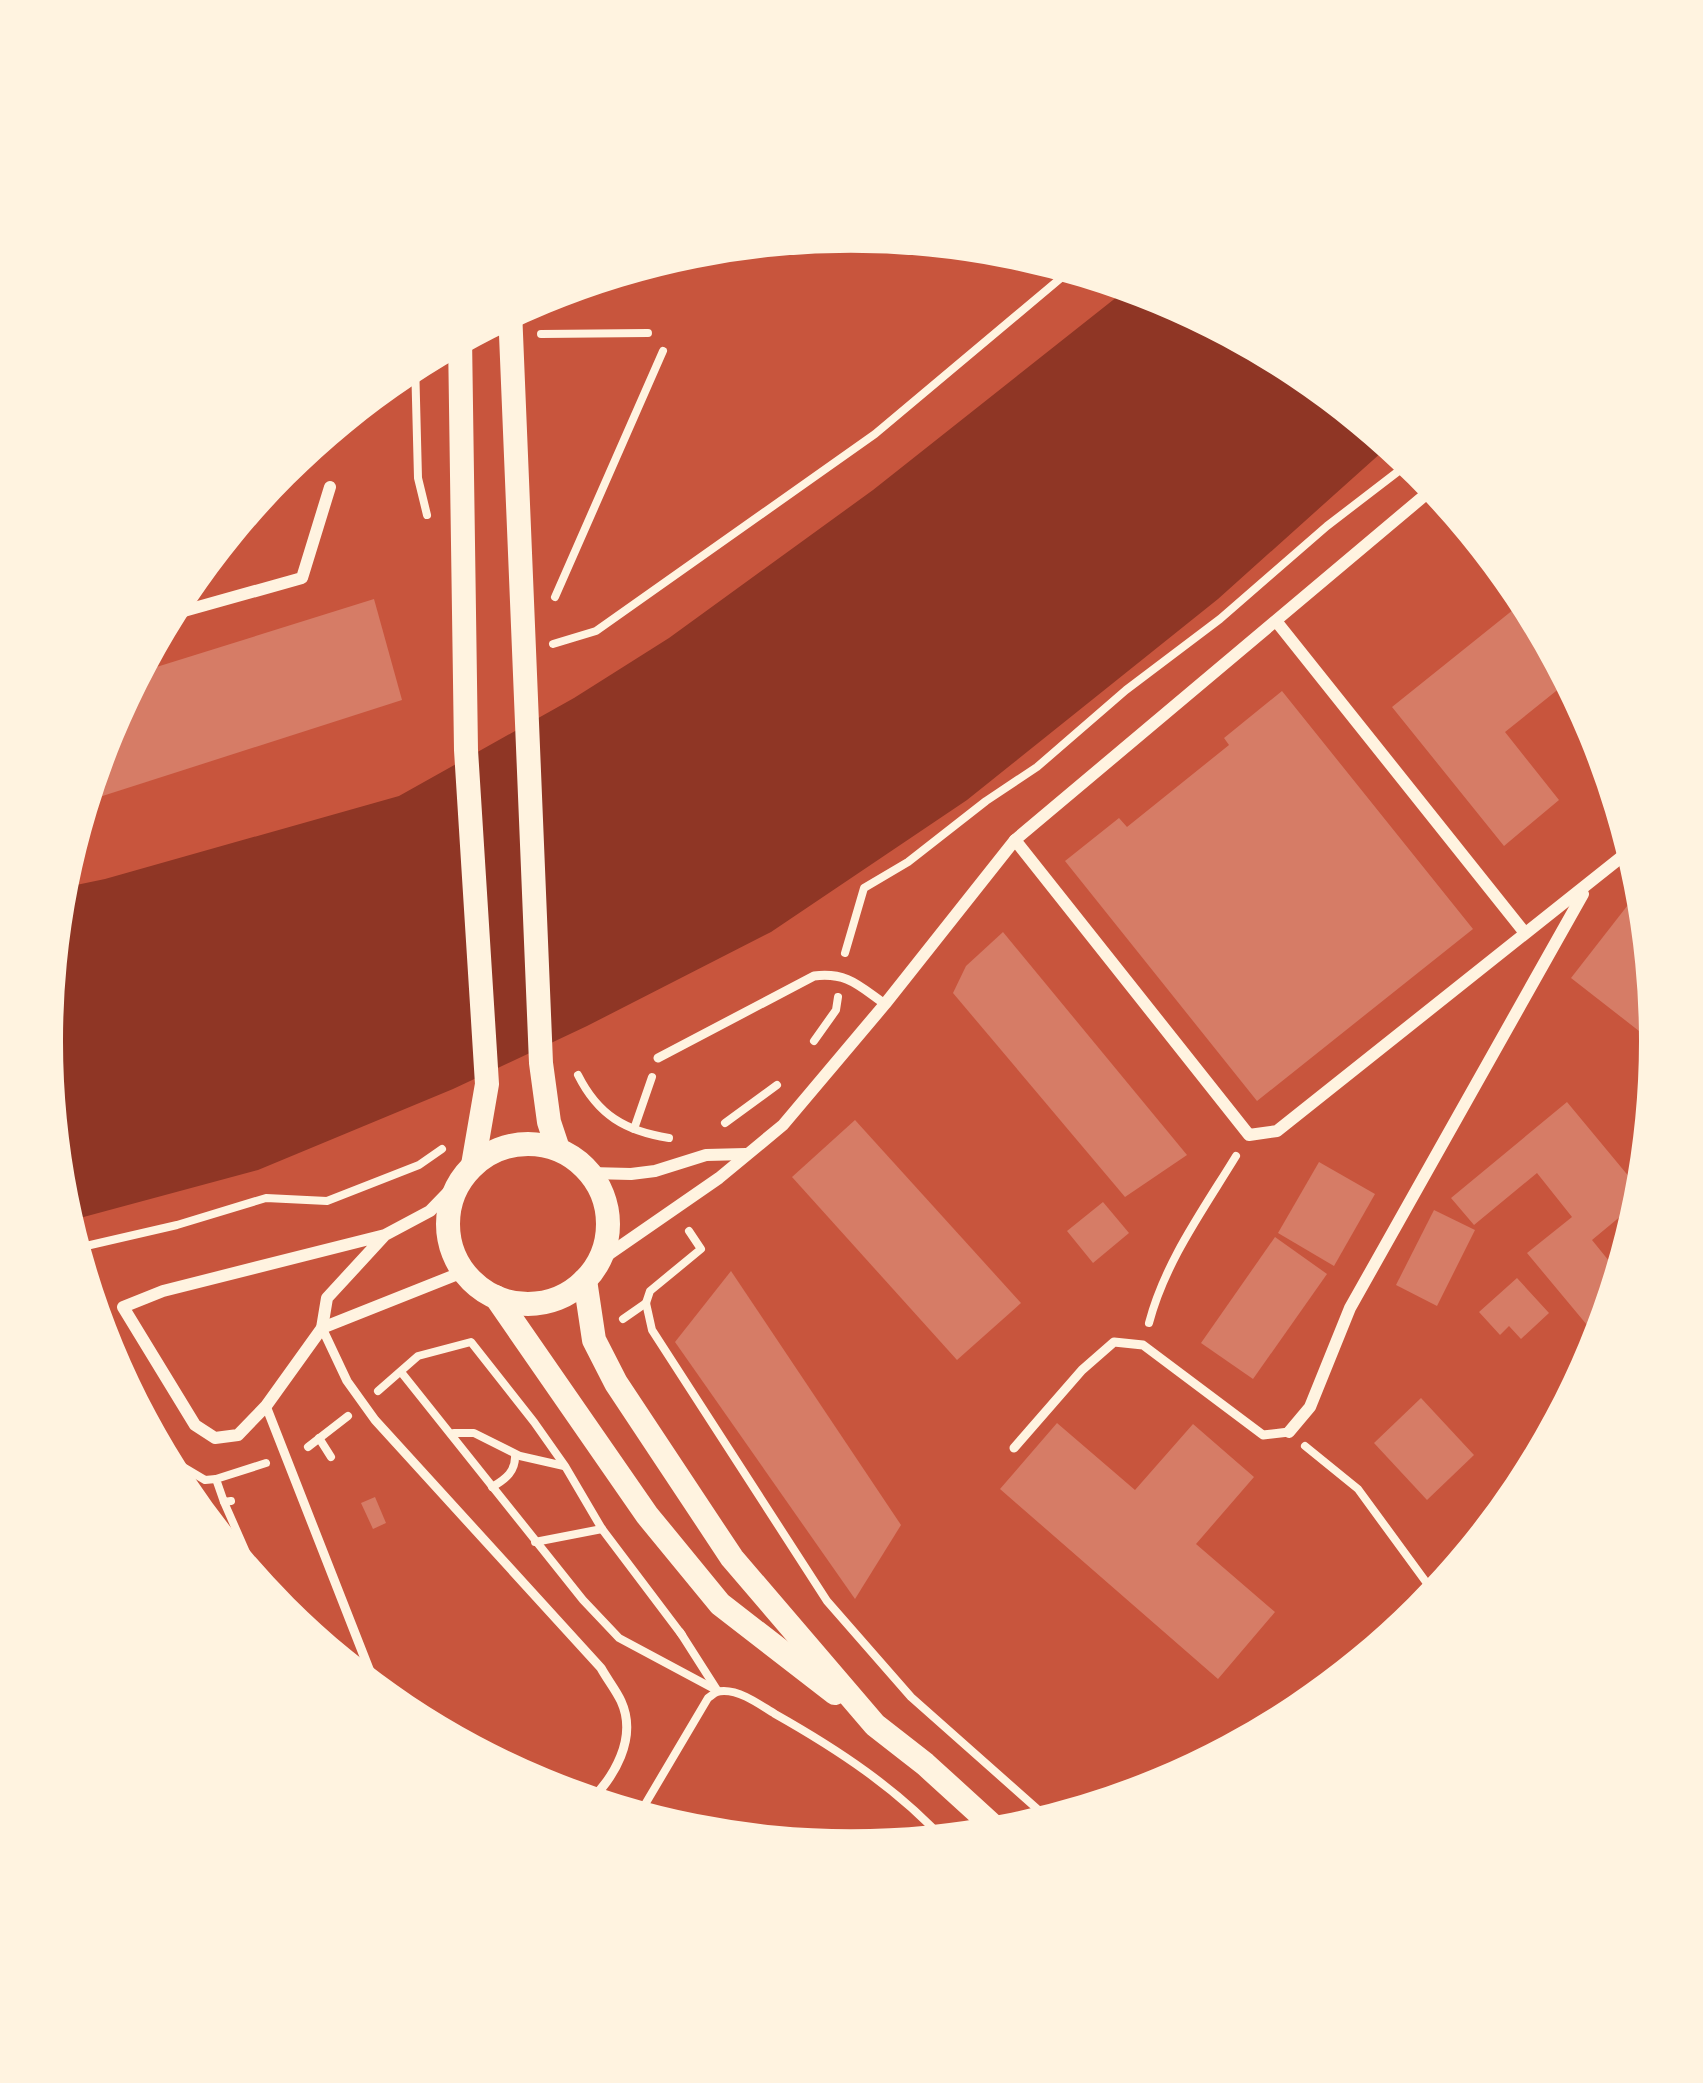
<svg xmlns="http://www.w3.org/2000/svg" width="1703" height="2083" font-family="Rubik,sans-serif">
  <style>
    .water { fill: #8f3625 }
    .building { fill: #d67c66 }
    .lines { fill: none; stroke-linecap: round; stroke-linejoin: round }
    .path { stroke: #fff3e0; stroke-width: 8 }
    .service { stroke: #fff3e0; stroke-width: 9 }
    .minor { stroke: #fff3e0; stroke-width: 12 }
    .secondary { stroke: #fff3e0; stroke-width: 24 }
  </style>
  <rect width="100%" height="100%" fill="#c8553d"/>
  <polygon class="water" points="1132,285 1162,294 1302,369 1392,443 1218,599 967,800 771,932 587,1026 453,1089 258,1170 65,1222 57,1199 42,1041 57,889 105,879 399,796 574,698 669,638 873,490"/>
  <g class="building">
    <polygon points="1528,598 1571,679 1505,732 1559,800 1504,846 1392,707"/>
    <polygon points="374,599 402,700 90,800 86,790 104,731 134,674"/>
    <polygon points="1282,691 1473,929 1257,1101 1065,861 1119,818 1127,827 1229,745 1224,738"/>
    <polygon points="1645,883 1657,1006 1639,1031 1571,978"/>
    <polygon points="1003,932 1187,1155 1125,1197 953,993 966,966"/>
    <polygon points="1567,1102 1645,1196 1592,1240 1622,1277 1602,1343 1527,1253 1572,1217 1537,1173 1474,1225 1451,1198"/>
    <polygon points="855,1120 1021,1303 957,1360 792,1177"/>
    <polygon points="1319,1162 1375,1194 1334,1266 1278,1233"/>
    <polygon points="1103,1202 1129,1233 1093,1263 1067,1231"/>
    <polygon points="1434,1210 1475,1230 1437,1306 1396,1285"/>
    <polygon points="1275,1237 1327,1274 1253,1379 1201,1343"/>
    <polygon points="731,1271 901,1525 855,1599 675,1342"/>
    <polygon points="1517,1278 1549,1313 1521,1339 1509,1326 1500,1335 1479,1312"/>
    <polygon points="1421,1398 1474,1455 1427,1500 1374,1443"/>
    <polygon points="1563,1419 1540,1463 1528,1448"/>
    <polygon points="1057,1423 1135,1490 1193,1424 1254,1477 1196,1544 1275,1612 1218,1679 1000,1489"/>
    <polygon points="375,1497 386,1523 373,1529 361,1503"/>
  </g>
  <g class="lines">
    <g class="path">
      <polyline points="541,334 648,333"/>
      <polyline points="415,361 418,478 427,515"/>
      <polyline points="555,597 663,351"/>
      <polyline points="553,644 596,631 875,434 1074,267"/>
      <polyline points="845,953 864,888 908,862 986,801 1037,767 1126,690 1220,619 1327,526 1413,460"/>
      <polyline points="814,1041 836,1010 838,997"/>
      <path d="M578,1075c20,40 47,56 91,63"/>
      <polyline points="725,1123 777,1085"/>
      <polyline points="634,1129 652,1077"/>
      <polyline points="689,1231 701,1249 650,1291 646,1303 652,1330 827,1601 911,1697 1052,1822"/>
      <polyline points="73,1249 177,1225 266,1198 327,1201 419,1165 442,1149"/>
      <polyline points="623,1319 646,1303"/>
      <path d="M1149,1323c16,-61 54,-113 87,-167"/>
      <polyline points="401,1372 583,1600 619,1638 718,1691"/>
      <polyline points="378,1391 418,1356 471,1342 534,1422 565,1466 602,1529 682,1635"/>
      <polyline points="454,1433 474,1433 520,1456 564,1466"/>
      <polyline points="319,1438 331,1457"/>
      <polyline points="1305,1446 1358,1489 1437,1597"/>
      <polyline points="308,1447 348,1416"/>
      <polyline points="165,1466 173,1461 205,1480 216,1479"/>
      <path d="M492,1487c14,-8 24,-16 23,-32"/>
      <polyline points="231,1501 224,1502 216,1479 266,1463"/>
      <polyline points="224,1502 260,1584"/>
      <polyline points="535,1542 602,1529"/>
      <polyline points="266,1580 260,1584 303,1631 308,1629"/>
      <polyline points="680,1632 717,1690"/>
      <path d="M637,1818l71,-120c7,-5 8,-7 16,-7 18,0 36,14 51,23 62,35 123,75 171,128"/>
    </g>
    <g class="service">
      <path d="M658,1058l156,-82c34,-4 45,10 71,28"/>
      <path d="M322,1328l25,53 28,39 226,248c6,11 15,22 20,33 17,37 -7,77 -33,102"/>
      <polyline points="266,1406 380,1697"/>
      <polyline points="1014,1448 1082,1370 1114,1342 1143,1345 1263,1435 1289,1432"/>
    </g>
    <g class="minor">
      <polyline points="166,616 302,578 330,487"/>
      <polyline points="1276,621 1525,933"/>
      <polyline points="1015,840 1249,1135 1277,1131 1634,847"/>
      <polyline points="590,1173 631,1174 655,1171 706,1155 746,1154"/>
      <polyline points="385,1235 163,1291 123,1307 195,1425 215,1438 238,1435 266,1406 322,1328 327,1298 385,1235 430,1211 461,1179"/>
      <polyline points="599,1261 719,1178 783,1125 885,1004 1015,840 1437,485"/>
      <polyline points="322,1328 463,1272"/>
      <polyline points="1289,1432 1310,1407 1350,1308 1583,894"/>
    </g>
    <g class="secondary">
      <polyline points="510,310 541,1063 549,1122 558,1149"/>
      <polyline points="460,337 466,750 487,1084 473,1165"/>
      <circle cx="528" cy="1224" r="80"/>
      <polyline points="585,1280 594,1340 616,1383 732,1558 875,1725 925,1764 1004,1836"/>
      <polyline points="496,1297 647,1515 720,1604 835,1693"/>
    </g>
  </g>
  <path d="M0 0H1703V2083H0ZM63 1041a788 788 0 1 1 1576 0a788 788 0 1 1-1576 0Z" fill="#fff3e0" fill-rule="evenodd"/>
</svg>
